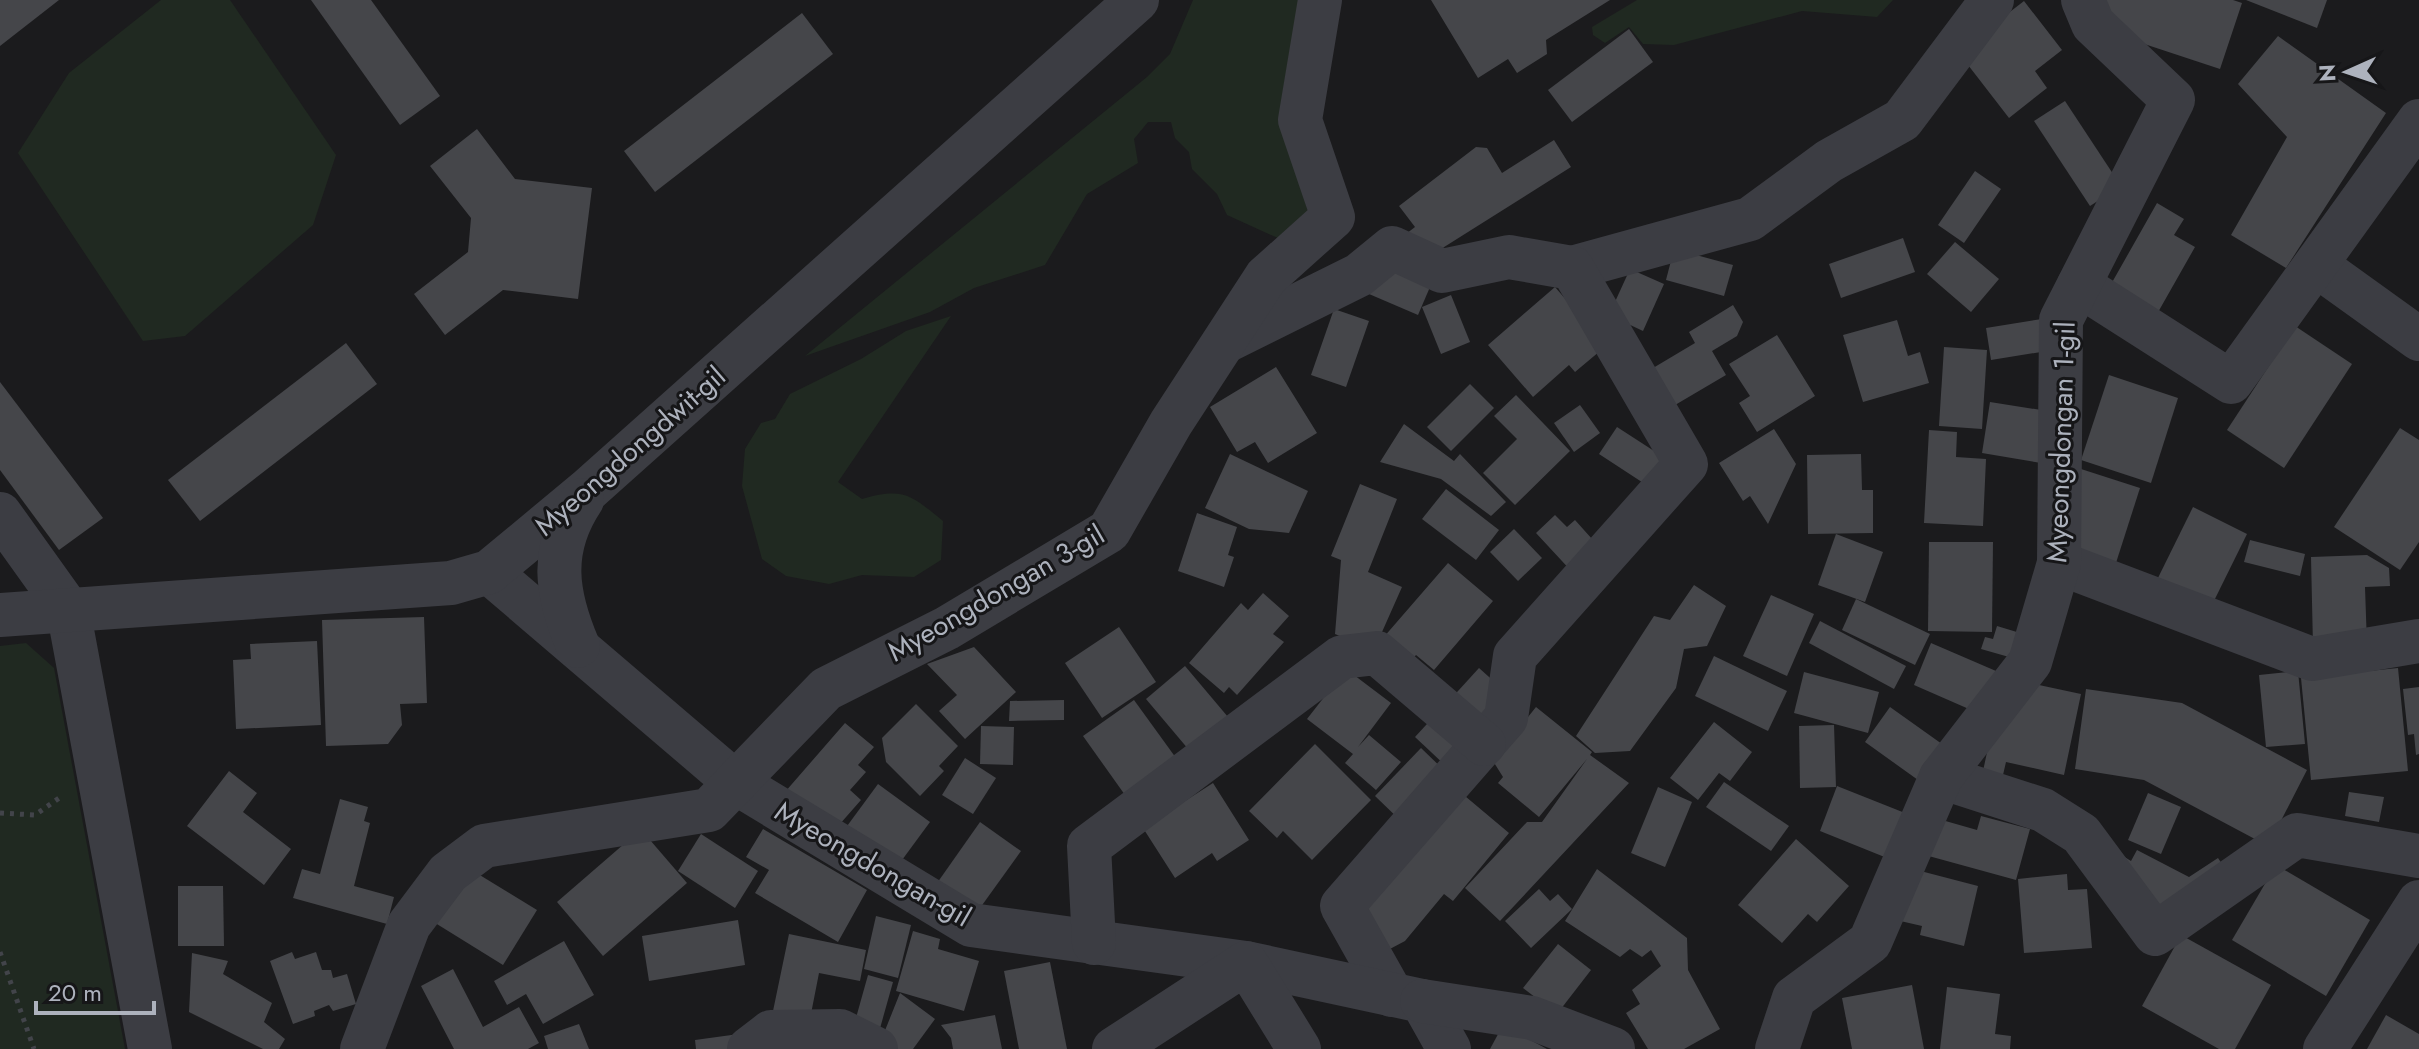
<svg xmlns="http://www.w3.org/2000/svg" width="2419" height="1049" font-family="Jost,sans-serif">
  <style>
    .green { fill: #202921 }
    .building { fill: #45464a }
    .lines { fill: none; stroke-linecap: round; stroke-linejoin: round }
    .path { stroke: #42444a; stroke-width: 5; stroke-dasharray: 4 6; stroke-linecap: butt }
    .minor { stroke: #3c3d43; stroke-width: 44 }
    .labels { text-anchor: middle; dominant-baseline: central; stroke-width: 6; stroke-linejoin: round; paint-order: stroke }
    .street-label { font-size: 28px; fill: #adb2bd; stroke: #161618 }
  </style>
  <rect width="100%" height="100%" fill="#1b1b1d"/>
  <g class="green">
    <polygon points="161,0 230,0 336,155 313,225 185,336 143,341 18,153 69,73"/>
    <polygon points="1193,0 1305,0 1280,115 1308,212 1280,239 1227,215 1217,194 1192,169 1189,152 1175,138 1171,122 1148,122 1134,139 1138,163 1087,194 1045,265 974,288 930,312 805,356 1147,77 1170,54"/>
    <polygon points="1637,0 1893,0 1877,17 1802,11 1674,45 1643,44 1629,27 1605,43 1593,35 1592,27"/>
    <path d="M951,316l-113,166 24,17c42,-12 49,-4 81,22l-2,39 -27,17 -52,-2 -33,9 -43,-8 -24,-17 -20,-73 3,-37 16,-26 14,-4 15,-25 71,-35 45,-28z"/>
    <polygon points="26,643 54,668 125,1049 0,1049 0,646"/>
  </g>
  <g class="building">
    <polygon points="0,0 59,0 0,46"/>
    <polygon points="311,0 371,0 440,96 400,125"/>
    <polygon points="1431,0 1610,0 1546,40 1547,54 1517,73 1508,59 1478,78"/>
    <polygon points="2101,0 2233,0 2242,3 2220,69 2111,33"/>
    <polygon points="2246,0 2327,0 2317,28"/>
    <polygon points="2024,1 2062,50 2035,71 2047,88 2009,118 1958,52"/>
    <polygon points="802,13 833,54 655,192 624,151"/>
    <polygon points="1629,29 1653,62 1572,122 1548,90"/>
    <polygon points="2278,36 2386,113 2286,268 2231,235 2287,137 2238,84"/>
    <polygon points="2065,101 2121,186 2090,206 2034,121"/>
    <polygon points="477,129 515,179 592,188 578,299 503,290 445,335 414,294 468,252 471,218 430,166"/>
    <polygon points="1554,140 1571,167 1441,249 1402,237 1415,227 1399,206 1476,147 1487,148 1502,173"/>
    <polygon points="1975,171 2001,189 1964,243 1938,225"/>
    <polygon points="2157,203 2184,219 2174,235 2195,247 2157,314 2110,286"/>
    <polygon points="1903,238 1915,272 1841,298 1829,264"/>
    <polygon points="1955,242 1999,279 1971,312 1927,274"/>
    <polygon points="1674,249 1733,265 1724,296 1666,280"/>
    <polygon points="1381,266 1430,287 1418,315 1369,294"/>
    <polygon points="1630,269 1664,284 1643,331 1609,315"/>
    <polygon points="1555,287 1606,346 1575,372 1569,365 1533,397 1488,345"/>
    <polygon points="1451,295 1470,342 1441,354 1422,307"/>
    <polygon points="1733,305 1743,322 1737,336 1712,351 1726,375 1670,408 1648,371 1695,343 1689,332"/>
    <polygon points="1334,309 1369,321 1346,387 1311,375"/>
    <polygon points="2042,319 2047,351 1991,360 1986,328"/>
    <polygon points="1897,320 1908,356 1920,352 1929,383 1863,402 1843,335"/>
    <polygon points="2295,326 2352,364 2284,468 2227,430"/>
    <polygon points="1777,335 1815,396 1757,432 1739,403 1750,396 1729,364"/>
    <polygon points="346,343 377,384 200,521 168,480"/>
    <polygon points="1944,347 1987,350 1982,429 1939,426"/>
    <polygon points="1276,367 1317,433 1268,463 1255,442 1237,452 1210,407"/>
    <polygon points="2109,375 2178,398 2151,483 2081,460"/>
    <polygon points="0,382 103,518 59,550 0,470"/>
    <polygon points="1470,384 1494,408 1451,451 1427,427"/>
    <polygon points="1516,395 1570,451 1515,505 1483,473 1517,439 1494,416"/>
    <polygon points="1990,402 2054,412 2047,464 1982,453"/>
    <polygon points="1580,405 1600,433 1574,452 1554,423"/>
    <polygon points="1404,424 1454,461 1460,454 1506,502 1491,516 1441,479 1380,462"/>
    <polygon points="1617,427 1668,460 1651,488 1599,454"/>
    <polygon points="2400,428 2419,440 2419,542 2400,570 2334,527"/>
    <polygon points="1774,429 1796,464 1768,524 1750,496 1743,501 1719,463"/>
    <polygon points="1929,430 1957,432 1956,457 1986,459 1983,526 1924,523"/>
    <polygon points="1230,454 1308,491 1289,533 1249,529 1205,508"/>
    <polygon points="1861,454 1862,490 1873,490 1873,533 1808,534 1807,455"/>
    <polygon points="2081,469 2140,488 2115,566 2068,551"/>
    <polygon points="1360,484 1397,499 1368,572 1402,587 1374,650 1335,634 1341,560 1331,556"/>
    <polygon points="1446,489 1499,530 1476,560 1422,519"/>
    <polygon points="2193,507 2247,534 2207,615 2153,588"/>
    <polygon points="1197,513 1237,527 1228,555 1234,557 1224,587 1178,571"/>
    <polygon points="1555,515 1567,527 1575,520 1601,549 1574,574 1536,533"/>
    <polygon points="1514,529 1542,558 1518,581 1490,552"/>
    <polygon points="1836,534 1883,552 1865,602 1818,585"/>
    <polygon points="2250,540 2305,554 2300,576 2244,562"/>
    <polygon points="1929,542 1993,542 1992,632 1928,631"/>
    <polygon points="2367,555 2389,568 2390,586 2365,587 2367,645 2313,647 2311,557"/>
    <polygon points="1448,563 1493,601 1434,670 1416,655 1410,662 1383,638"/>
    <polygon points="1694,585 1726,606 1707,646 1684,649 1676,688 1630,751 1595,753 1576,736 1654,616 1670,620"/>
    <polygon points="1263,593 1289,616 1273,634 1284,642 1237,695 1229,687 1224,693 1189,663 1241,603 1248,610"/>
    <polygon points="1771,595 1814,614 1787,676 1743,656"/>
    <polygon points="1856,599 1930,634 1915,665 1842,630"/>
    <polygon points="424,617 427,703 400,704 402,725 388,744 326,746 322,620"/>
    <polygon points="1820,621 1906,666 1894,689 1809,643"/>
    <polygon points="1997,626 2030,636 2023,661 1981,649 1985,637 1993,639"/>
    <polygon points="1119,627 1156,682 1102,718 1065,663"/>
    <polygon points="317,641 321,725 236,729 233,660 251,659 250,644"/>
    <polygon points="1931,643 1996,671 1978,713 1914,685"/>
    <polygon points="974,647 1016,692 965,739 939,711 957,695 927,664"/>
    <polygon points="1714,656 1787,691 1768,731 1695,696"/>
    <polygon points="1185,666 1228,717 1189,750 1146,699"/>
    <polygon points="1479,668 1498,685 1480,732 1448,702"/>
    <polygon points="2398,668 2408,771 2311,780 2301,678"/>
    <polygon points="1346,669 1391,703 1358,747 1369,735 1401,762 1376,790 1345,763 1353,754 1307,719"/>
    <polygon points="2298,671 2305,744 2266,747 2259,675"/>
    <polygon points="1804,672 1879,692 1868,733 1794,713"/>
    <polygon points="2030,683 2081,694 2064,775 2006,762 2003,775 1983,771 1994,720"/>
    <polygon points="2419,687 2419,754 2416,755 2414,734 2408,735 2403,689"/>
    <polygon points="2086,689 2182,703 2307,770 2268,846 2144,780 2075,769"/>
    <polygon points="1064,700 1064,720 1009,721 1010,701"/>
    <polygon points="1134,700 1176,758 1125,795 1083,736"/>
    <polygon points="916,704 958,746 939,766 944,771 920,796 886,762 882,738"/>
    <polygon points="1536,707 1592,752 1590,755 1629,783 1500,921 1465,888 1527,822 1542,822 1587,759 1539,817 1498,783 1503,777 1493,761"/>
    <polygon points="1890,707 1949,749 1925,785 1865,742"/>
    <polygon points="1438,712 1470,742 1447,767 1415,737"/>
    <polygon points="1714,722 1752,752 1730,781 1719,773 1698,800 1670,778"/>
    <polygon points="845,723 874,747 858,765 866,772 850,790 861,800 832,833 785,792"/>
    <polygon points="1834,725 1836,787 1800,788 1799,726"/>
    <polygon points="981,726 1014,727 1013,765 980,764"/>
    <polygon points="1315,744 1371,800 1312,860 1283,831 1277,838 1249,811"/>
    <polygon points="1421,748 1449,775 1403,823 1375,796"/>
    <polygon points="965,758 996,778 973,814 942,795"/>
    <polygon points="229,771 257,793 243,812 291,849 264,885 187,826"/>
    <polygon points="1724,782 1789,826 1771,851 1706,807"/>
    <polygon points="1213,783 1249,840 1217,861 1212,853 1175,878 1143,828"/>
    <polygon points="878,784 930,822 891,875 839,837"/>
    <polygon points="1837,786 1905,813 1887,858 1820,831"/>
    <polygon points="1658,787 1692,802 1665,867 1631,853"/>
    <polygon points="1459,791 1509,833 1453,901 1444,894 1405,941 1388,950 1362,910"/>
    <polygon points="2349,792 2384,797 2379,822 2345,816"/>
    <polygon points="2148,793 2181,807 2161,854 2128,840"/>
    <polygon points="340,799 368,807 364,821 370,823 354,886 394,897 387,924 293,898 302,869 320,874"/>
    <polygon points="1981,816 2030,829 2016,880 1925,855 1935,818 1977,830"/>
    <polygon points="980,822 1021,851 975,915 935,886"/>
    <polygon points="763,829 867,890 838,942 755,893 769,870 746,857"/>
    <polygon points="701,834 758,871 735,908 678,871"/>
    <polygon points="1796,839 1849,886 1817,922 1808,914 1782,943 1738,905"/>
    <polygon points="650,840 687,883 603,956 557,902 624,844"/>
    <polygon points="2137,850 2189,877 2218,858 2230,876 2169,917 2123,856 2131,861"/>
    <polygon points="2276,865 2370,920 2326,996 2232,940"/>
    <polygon points="465,866 537,910 503,965 432,921"/>
    <polygon points="1909,868 1978,886 1964,946 1920,935 1922,926 1896,920"/>
    <polygon points="1597,869 1687,938 1688,970 1720,1029 1684,1049 1648,1049 1626,1013 1640,1004 1632,990 1661,966 1651,950 1642,957 1630,949 1620,957 1565,921"/>
    <polygon points="2067,874 2068,890 2087,889 2092,948 2024,953 2018,879"/>
    <polygon points="178,886 223,886 224,946 178,946"/>
    <polygon points="1539,889 1550,901 1558,894 1572,909 1531,948 1505,921"/>
    <polygon points="876,916 911,925 898,978 864,969"/>
    <polygon points="738,920 745,965 649,981 642,936"/>
    <polygon points="913,931 940,939 938,949 979,961 964,1011 896,991"/>
    <polygon points="789,934 866,950 860,981 819,973 810,1019 773,1011"/>
    <polygon points="2181,935 2271,985 2235,1049 2219,1049 2142,1006"/>
    <polygon points="564,941 594,995 543,1024 526,994 507,1005 494,981"/>
    <polygon points="1558,944 1591,970 1557,1014 1523,988"/>
    <polygon points="292,952 295,959 316,952 322,970 331,970 333,978 347,974 356,1004 333,1011 329,1005 314,1011 315,1016 293,1024 270,961"/>
    <polygon points="192,953 228,961 223,974 272,1003 264,1022 285,1039 279,1049 263,1049 189,1012"/>
    <polygon points="1050,962 1067,1049 1019,1049 1004,971"/>
    <polygon points="453,969 483,1027 519,1007 539,1043 528,1049 454,1049 421,986"/>
    <polygon points="868,975 893,982 879,1032 854,1025"/>
    <polygon points="1912,985 1924,1049 1852,1049 1842,998"/>
    <polygon points="1947,987 2000,994 1995,1034 2011,1036 2010,1049 1940,1049"/>
    <polygon points="900,993 935,1019 913,1049 897,1049 882,1038"/>
    <polygon points="995,1015 1002,1049 953,1049 951,1038 941,1025"/>
    <polygon points="2386,1015 2419,1034 2419,1049 2367,1049"/>
    <polygon points="579,1024 589,1049 548,1049 544,1036"/>
    <polygon points="1503,1025 1547,1049 1490,1049"/>
    <polygon points="746,1033 736,1049 696,1049 695,1040"/>
  </g>
  <g class="lines">
    <g class="path">
      <polyline points="0,813 35,815 62,796"/>
      <polyline points="0,952 34,1049"/>
    </g>
    <g class="minor">
      <polyline points="2316,265 2419,339"/>
      <polyline points="1572,268 1750,219 1829,161 1902,120 1992,0"/>
      <polyline points="2079,285 2231,382 2419,121"/>
      <polyline points="1226,341 1359,275 1392,248 1442,271 1509,257 1572,268 1686,464 1515,656 1506,718 1342,906 1392,995"/>
      <polyline points="0,514 68,609 150,1049"/>
      <polyline points="2059,563 2312,659 2419,641"/>
      <polyline points="489,572 736,783 971,925 1246,963 1422,1001 1449,1049"/>
      <polyline points="0,615 451,583 489,572 589,489 1137,0"/>
      <path d="M578,646c-22,-52 -29,-96 4,-146"/>
      <polyline points="1941,777 2043,810 2081,834 2155,934 2297,835 2419,856"/>
      <polyline points="1094,943 1089,846 1342,657 1377,653 1484,744"/>
      <polyline points="1422,1001 1532,1018 1613,1049"/>
      <polyline points="362,1049 409,925 448,873 484,846 709,810 826,689 947,628 1109,531 1171,423 1266,277 1333,217 1300,120 1320,0"/>
      <polyline points="749,1049 771,1032 840,1031 876,1049"/>
      <polyline points="1114,1049 1246,963 1299,1049"/>
      <polyline points="1777,1049 1794,998 1870,942 1941,777 2030,662 2059,563 2061,320 2173,100 2093,24 2083,0"/>
      <polyline points="2325,1049 2419,902"/>
    </g>
  </g>
  <g class="labels">
    <g class="street-label">
      <text transform="translate(2061 442) rotate(-88)">Myeongdongan 1-gil</text>
      <text transform="translate(630 451) rotate(-41)">Myeongdongdwit-gil</text>
      <text transform="translate(996 593) rotate(-30)">Myeongdongan 3-gil</text>
      <text transform="translate(873 864) rotate(30)">Myeongdongan-gil</text>
    </g>
  </g>
  <g transform="translate(2347 72) rotate(267)" stroke="#161618" stroke-width="6" paint-order="stroke">
  <path d="M0-6L14 30L0 20L-14 30Z" fill="#adb2bd"/>
  <text y="-12" font-size="22" font-weight="bold" text-anchor="middle" fill="#adb2bd">N</text>
  </g>
  <path d="M36 1001v12h118v-12" fill="none" stroke="#adb2bd" stroke-width="4"/>
  <text x="48" y="1001" font-size="24" fill="#adb2bd" stroke="#161618" stroke-width="6" paint-order="stroke">20 m</text>
</svg>
